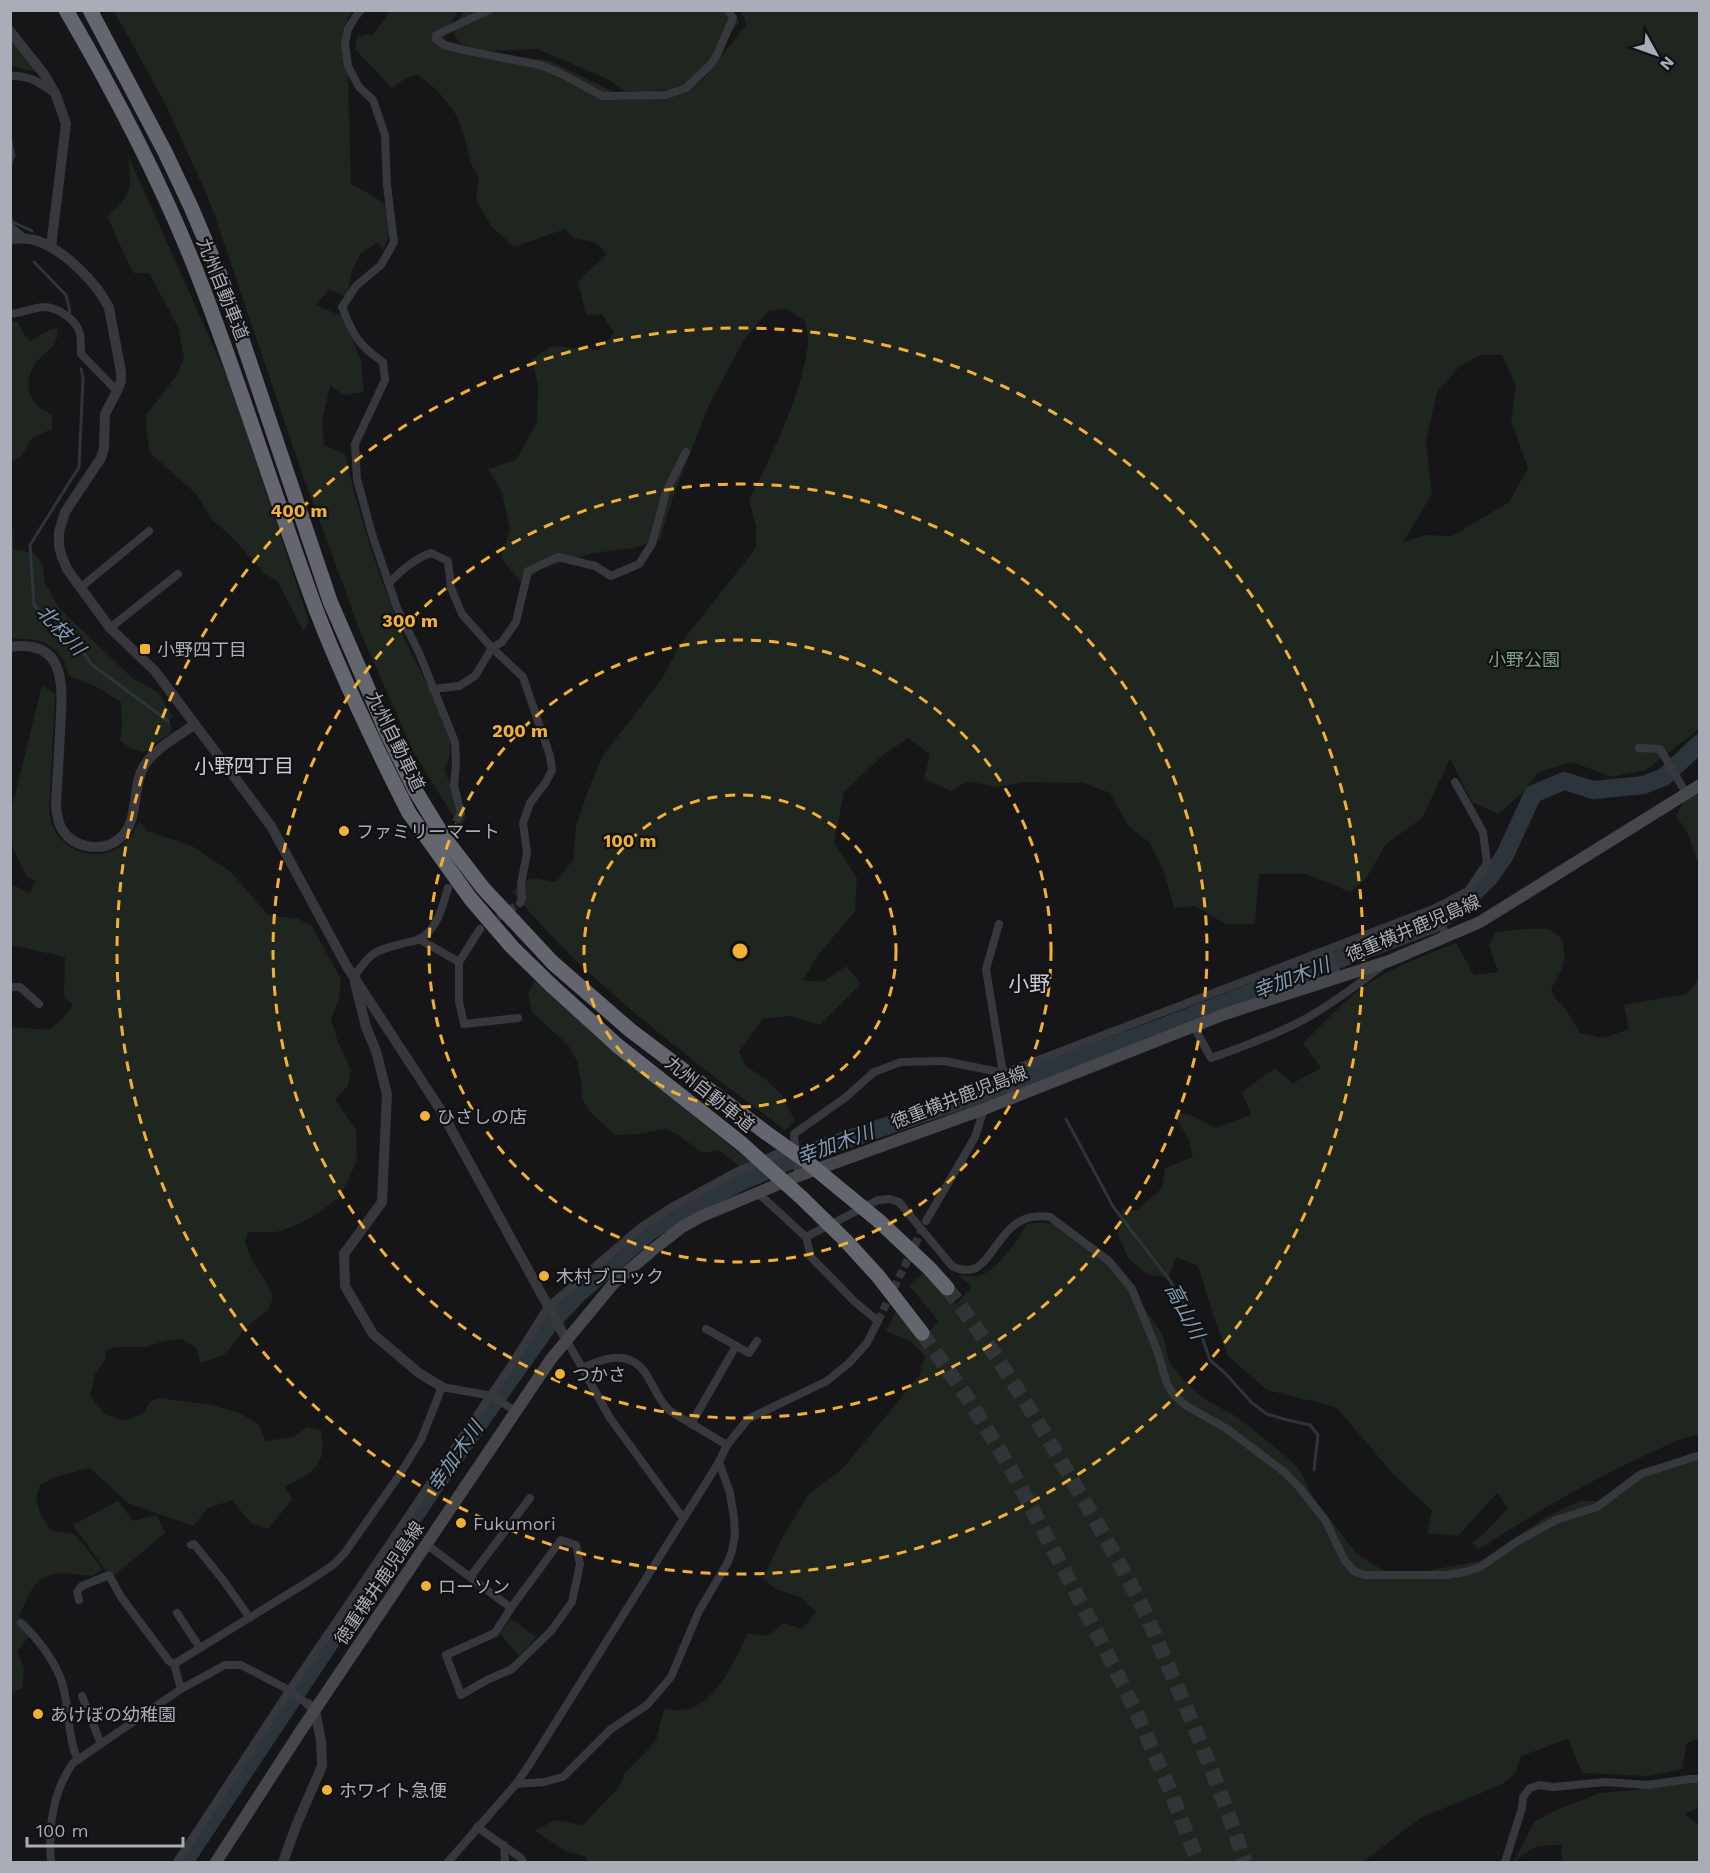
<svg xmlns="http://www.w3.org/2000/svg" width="1710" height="1873" font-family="'Work Sans','Noto Sans JP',sans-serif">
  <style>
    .green { fill: #1e261f; fill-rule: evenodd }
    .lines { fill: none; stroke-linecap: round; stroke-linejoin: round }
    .stream { stroke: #2c353c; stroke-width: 3 }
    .river { stroke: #2c353c; stroke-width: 18 }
    .minor-tunnel { stroke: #333438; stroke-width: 8; stroke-dasharray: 8 4; stroke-linecap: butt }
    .motorway-tunnel { stroke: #333438; stroke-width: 15; stroke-dasharray: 15 8; stroke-linecap: butt }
    .minor { stroke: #37383d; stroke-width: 8 }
    .tertiary { stroke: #37383d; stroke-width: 10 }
    .secondary { stroke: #45474d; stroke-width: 12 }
    .motorway { stroke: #63666e; stroke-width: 15 }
    .motorway-bridge { stroke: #63666e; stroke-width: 15 }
    .ring { fill: none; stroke: #f2b134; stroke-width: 3; stroke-dasharray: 10 8 }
    .poi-dot { fill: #f2b134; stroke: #111113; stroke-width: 2 }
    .labels { text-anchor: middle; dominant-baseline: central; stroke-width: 4.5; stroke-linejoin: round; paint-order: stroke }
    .street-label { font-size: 18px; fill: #a8adb8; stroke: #111113 }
    .poi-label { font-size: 18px; fill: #a8adb8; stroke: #111113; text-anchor: start }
    .park-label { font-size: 18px; fill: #7fa381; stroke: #111113 }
    .water-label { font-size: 20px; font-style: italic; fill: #7f9bb3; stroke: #111113 }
    .neighbourhood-label { font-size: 20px; fill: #c9ccd4; stroke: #111113 }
    .quarter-label { font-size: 21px; fill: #c9ccd4; stroke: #111113 }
    .centre { fill: #f2b134; stroke: #111113; stroke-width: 3 }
    .ring-label { font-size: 18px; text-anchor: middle; font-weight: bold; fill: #f2b134; stroke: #111113; stroke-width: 4.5; stroke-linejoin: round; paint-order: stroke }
  </style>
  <rect width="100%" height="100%" fill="#161618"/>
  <g class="green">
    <polygon points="464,10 723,10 733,13 739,22 722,45 687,84 668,90 644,91 626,91 605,78 537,49 494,51 473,48 460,43 454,35 459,19"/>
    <path d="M114,11h239l-4,5 -7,23 6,36 3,109c33,18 53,25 32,66l-5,-8 -17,11 -9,17 -5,28 -17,-9 -15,16 27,11 6,12 13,33 3,31 -21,3 -13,-10 -8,38 2,22 21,9c14,63 35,126 60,186 13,30 39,69 45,100 2,11 -1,20 -6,30l22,49 -6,8 -46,-74 -53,-119 -60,-164 -91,-268 -44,-97z"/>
    <path d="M391,11h67l-14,24 4,11 36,12 40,-1 26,4 72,35 65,-4 18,-15 41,-52 -2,-8 -4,-6h959v718l-53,41 -34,7 -40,-15 -33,10 -18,22 -23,20 -26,-12 -22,-43 -28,59 -36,26 -21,36 -15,12 -44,-18h-47l-4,50h-29l-32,-18 -20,2 -10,-36 -15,-30 -21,-16 -18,-33 -27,-10 -59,-1 -27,5 -30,-6 -16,10 -27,-12 6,-25 -22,-16 -25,17 -39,37 -10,51 23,35 -2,33 -39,47 -13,22 20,2 23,-16 15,18 -41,41 -29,-9 -28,3 -24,33 6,13 21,15 15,14 14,27 -10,9c-61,-46 -123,-92 -180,-143 -34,-29 -64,-62 -93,-95l19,-14 25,4 17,-22 3,-34 15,-43 11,-26 61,-80 17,-33 76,-96v-22l-7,-26c24,-48 52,-103 59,-156 1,-7 -2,-16 -3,-23l-18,-12 -19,2 -24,29 -36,67 -35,90 -13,43 -26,8 -41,5 -49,15 -23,14 -20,-24 9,-28 -8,-38 -14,-23 28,-9 21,-38 1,-37 -6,-26 20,-13 47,4 15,-17 -12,-19 -16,1 -8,-34 29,-27 -12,-12 -21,-4 -9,-9 -51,18 -23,-21 -15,-26 3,-22 -8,-14 -8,-32 -8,-19 -17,-22 -20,-16 -12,3 -14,10 -37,-39 2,-12 11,-3 4,1zM1480,355h22l14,31 -5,35 17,47 -19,34 -57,34 -27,-1 -22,7 29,-48 -6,-52 11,-50 22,-25z"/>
    <polygon points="10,31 40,73 11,66"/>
    <path d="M128,155l103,231 78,236 -6,9 -25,-49 -14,-9 -33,-37 -18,-15 -18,-28 -45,-40 -3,-17 -1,-21 31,-40 7,-17 -6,-31 -29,-54h-15c-11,-18 -17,-38 -27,-56 27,-26 24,-26 21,-62z"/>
    <path d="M11,320l7,2 7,14 5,5 21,-12h6c3,18 -13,22 -22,35 -8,11 -9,29 1,40 4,5 11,8 16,11v14c-6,3 -18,6 -22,12 -8,9 -3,18 -20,19z"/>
    <path d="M11,528l2,5v16l22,4 8,13 2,17 14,25 73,70 26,14 15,25 -5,2 3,6 -1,8 -26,19 -13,-3 -11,-9 2,-14 -1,-24 -26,-16 -26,-10c-2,-6 -3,-13 -7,-18 -12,-19 -31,-20 -51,-19z"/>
    <path d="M42,685l13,9 -6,120c2,9 5,18 12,25 14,17 43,20 60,7 8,-5 13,-14 16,-22l4,-1 6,8 45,15 39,26 37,43 31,4 13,7 29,53 -2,20 -8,20 7,23 13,28 -3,16 -13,13 21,31 1,31 -17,35 -20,16 -23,13 -21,7h-28l-3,9 6,18 17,26 5,13 -5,12 -22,17 -21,27 -24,9 -5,-15 -14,-9 -17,2 -19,6h-30l-11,4 1,8 -11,15 -5,22 15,18 19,7 18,-7 9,-13 9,-3 51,7 29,8 19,12 6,16 29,-4 13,-10 14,3c6,36 -6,41 -36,57l8,12 -25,30 -17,-6 -19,-23 -24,8 -15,18 -65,-23 -38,-35 -35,9 -15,8c-8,20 1,28 10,45l23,4 12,12 17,23 -9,7c-18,-2 -47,-8 -59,10 -6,9 -10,20 -15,30l14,16 -16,19 7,17 -2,21 -11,3v-665l38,3 13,-11 11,-14 -9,-9 1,-39 -54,-12v-61l19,9 5,-12 -9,-5 -13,-29 -2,-14 -1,-17z"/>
    <polygon points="1699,788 1699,865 1686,830 1676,816 1686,797"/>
    <path d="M1527,929h22l13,10 3,16 -4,16 -10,18 4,9 10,10 15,25 23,5 26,-9 -5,-24 62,-11 11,-12 2,-6v458c-17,3 -35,13 -51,20 -59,27 -115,60 -169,95l-8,-6 15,-11 22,-24 -11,-15 -39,43 -31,-3 5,-22 -37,-35 -59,-69 -69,-17 -39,-34 -14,-38 -16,-52 -22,-9 -8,21 -21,-4 -19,-16 -10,-23 4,-26 15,1 25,-22 3,-20 28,-11 -4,-17 -17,-29 21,5 22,12 36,-13 -9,-23 33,-24 18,15 28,-15 -18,-25c20,-18 42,-45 65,-59 26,-18 58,-29 88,-41l18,32 24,-3 -9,-27 7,-13z"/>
    <polygon points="536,980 616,1053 752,1163 741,1168 719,1150 703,1153 677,1134 666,1129 638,1134 615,1135 589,1111 582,1098 581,1080 577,1061 568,1045 532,1012 528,993"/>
    <path d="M1042,1222l20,3 59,50 42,60 6,26 13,18 21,19 32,18 29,22 34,29 15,30 44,57 27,17h41l55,-10 66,-44 34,-16h26l33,-30 60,-19v286l-12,5 -5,26 -32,7 -68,-3 -14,-34 -47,17 -6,18 -14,11 -79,32 -59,45h-776l-2,-6 -18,-4 -32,-21 19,-11 29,5 36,-38 6,-14 31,-32 8,-32c5,0 13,2 19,1 32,-4 53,-51 65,-77l20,3 16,-13 18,6 14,-17 -16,-15 -24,-8 -13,-11 20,-42 26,-42 34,-26 76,-92 6,-20 -14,-14 -25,-11 11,-22 25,31 16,-19 -29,-36 14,-12 33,31 16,-17 -14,-12c6,0 13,2 19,1 18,-2 41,-37 50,-52z"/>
    <polygon points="118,1501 133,1521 157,1515 165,1533 111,1578 73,1525"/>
    <polygon points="511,1619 536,1637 519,1656 500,1634"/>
    <path d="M1699,1776v31l-14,7 14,11v37h-137l-1,-17c-28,0 -26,1 -47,17l20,-40 20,-11 46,-18 36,-3z"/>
  </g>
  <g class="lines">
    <g class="stream">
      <polyline points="10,137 14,156 10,165"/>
      <polyline points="10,219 13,222 32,231"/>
      <polyline points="34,262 66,295 70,312"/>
      <polyline points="81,369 83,378 79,467 30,545 34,605 47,621 74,638 91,664 168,721"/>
      <polyline points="1066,1119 1114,1208 1171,1282 1203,1340 1210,1360 1226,1374 1252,1403 1267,1414 1287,1420 1310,1425 1318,1435 1314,1470"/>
    </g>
    <polyline class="river" points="184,1862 435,1485 547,1327 577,1295 650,1231 682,1211 743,1181 810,1152 981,1094 1163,1027 1296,975 1434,924 1460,906 1489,878 1505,855 1533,794 1564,781 1593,790 1644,785 1664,777 1700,743"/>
    <g class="minor-tunnel">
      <polyline points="452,845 454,824 461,813"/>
      <polyline points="488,924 520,903"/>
      <polyline points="878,1321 925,1224"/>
    </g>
    <g class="motorway-tunnel">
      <path d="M947,1288c43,56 80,115 115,175 26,44 52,89 76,135 11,22 21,47 31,70 28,64 54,128 76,194"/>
      <polyline points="922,1333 967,1397 1011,1469 1102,1643 1137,1714 1170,1790 1198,1862"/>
    </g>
    <g class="minor">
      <path d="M361,10l-5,6 -8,13 -3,14 3,23 11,21 14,13 12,35 2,50 7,57 -13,23 -25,21 -14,21c11,28 16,38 41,55l2,18 -30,64 2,35 15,55 25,74 23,47 35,87 1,20 -2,24 7,27"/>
      <polyline points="489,10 436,35 436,39 444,45 464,50 540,65 562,74 602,96 666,95 686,88 711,64 717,55 733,18 728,10"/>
      <path d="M10,76c19,-1 29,6 44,17"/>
      <polyline points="10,226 24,238"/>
      <path d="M10,314c11,-1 23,-6 33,-7 15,0 34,13 37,27 1,6 1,14 1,20l36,37"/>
      <path d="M389,583c13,-13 25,-24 42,-30l17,8 3,27 11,26 30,34 31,29 27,79 2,14 -6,12 -16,21 -7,20 4,30 -6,31 1,15 -2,4"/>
      <polyline points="80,588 149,531"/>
      <polyline points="110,628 178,574"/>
      <polyline points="433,689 459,686 475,676 492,648 502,642 516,622 528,571 558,557 595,566 611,576 639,564 652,544 666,492 686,452"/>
      <polyline points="1639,748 1660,749 1686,793"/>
      <polyline points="1433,909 1447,936"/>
      <polyline points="999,924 986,969 1002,1067 1012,1098"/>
      <polyline points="419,939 459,962 480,929"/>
      <polyline points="1328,950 1339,979"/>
      <polyline points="459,962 459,1001 464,1024 518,1018"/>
      <path d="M354,977c16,-24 19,-26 47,-33 6,-2 13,-2 18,-5 18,-8 24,-34 29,-51"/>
      <polyline points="10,987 20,987 39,1004"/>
      <path d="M1194,1027l17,31c32,-11 64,-23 94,-39 27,-15 52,-34 76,-52"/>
      <polyline points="798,1176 794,1134 846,1097 874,1072 901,1062 944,1061 1004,1073 1433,909 1468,891 1487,863 1483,832 1455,782"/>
      <polyline points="926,1221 975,1137 984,1109"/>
      <path d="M806,1237l72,-37 12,-1 9,3 53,64c45,23 39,-59 98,-49l59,44 23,28 25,61 10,34 6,10 12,11 42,24 56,42 16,16 26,33 20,41 10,11 10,3h82l18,-3 15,-5 38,-26 38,-21 41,-13 44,-33 59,-19"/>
      <polyline points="706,1329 749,1353 757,1341"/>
      <polyline points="566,1339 610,1418 683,1518"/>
      <path d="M582,1368c19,-9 45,-19 62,3 9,13 14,29 26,40l57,34"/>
      <polyline points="691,1424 736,1346"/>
      <polyline points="426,1544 511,1608 561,1540 576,1545 580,1564 572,1602 551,1631 512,1669 487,1680 461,1695 446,1655 495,1633 511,1608"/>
      <polyline points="191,1545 194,1544 223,1580 250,1618"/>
      <polyline points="471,1576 530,1498"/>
      <polyline points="79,1600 77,1592 82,1586 109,1575 121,1597 169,1661 174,1664"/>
      <polyline points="177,1613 200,1648"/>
      <path d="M21,1623c16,14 37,42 42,63 7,24 4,51 15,74"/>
      <polyline points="181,1689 174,1664 306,1583 333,1565 344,1554 398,1477 421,1440 442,1387 493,1396 516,1412"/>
      <polyline points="82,1696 101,1744"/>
      <polyline points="516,1784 544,1782 563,1777 611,1729 647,1705 671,1677 699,1611 728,1562 732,1551 735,1534 734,1518 730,1493 719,1462"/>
      <polyline points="477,1827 521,1858 523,1862"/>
      <polyline points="504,1845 505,1862"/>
      <path d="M51,1862c-3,-35 1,-69 22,-99l108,-74 44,-24h16l44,23 23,16"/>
      <polyline points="177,1862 289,1691 510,1367 548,1307 641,1227 670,1208 734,1173 790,1148"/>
      <polyline points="448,1862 516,1784 529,1765 719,1462 727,1445 748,1419 827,1381 849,1363 867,1343 878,1321 855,1302 811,1257 806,1237 758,1193"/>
      <polyline points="1505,1862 1522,1808 1523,1797 1530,1788 1540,1785 1553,1787 1606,1782 1647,1785 1690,1779 1700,1779"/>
    </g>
    <g class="tertiary">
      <polyline points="10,31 44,74 56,95 66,124 51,247"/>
      <path d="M10,239c10,-1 19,-1 28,2 27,10 59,42 71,67l12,64v9l-4,10 -12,23 -1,34 -3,10 -36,54 -6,20v14l3,11 5,12 43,59 45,43 116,155 75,139 94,144 126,230"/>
      <path d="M10,647c60,-9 52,45 50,85 -1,25 -3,50 -4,75 1,8 2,16 6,22 11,19 40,24 57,10 21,-17 12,-51 25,-73 10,-17 34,-30 50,-41"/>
      <polyline points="355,983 366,1027 376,1051 387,1094 382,1202 344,1254 345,1286 373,1334 419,1373 442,1387"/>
      <polyline points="283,1862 296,1826 322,1766 321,1741 315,1710 308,1704"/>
    </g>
    <polyline class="secondary" points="216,1862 300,1732 551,1359 614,1283 655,1248 682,1227 700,1217 798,1176 984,1109 1225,1014 1389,961 1480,922 1700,785"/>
    <g class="motorway">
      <path d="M66,10c52,89 100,181 136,276 41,106 74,215 113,321 27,71 60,139 94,206"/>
      <polyline points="90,10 165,152 191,207 222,280 330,601 387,733 415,790"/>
      <polyline points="553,963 630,1030 765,1132"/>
      <polyline points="551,985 618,1046 742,1144"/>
      <polyline points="879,1221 930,1269 947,1288"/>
      <polyline points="846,1241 878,1276 922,1333"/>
    </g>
    <g class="motorway-bridge">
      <polyline points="415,790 443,836 483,888 553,963"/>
      <polyline points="409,813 470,898 512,947 551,985"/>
      <polyline points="765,1132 806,1161 879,1221"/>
      <polyline points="742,1144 802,1198 846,1241"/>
    </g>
  </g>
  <g class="ring">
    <circle cx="740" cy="951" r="156"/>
    <circle cx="740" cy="951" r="311"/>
    <circle cx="740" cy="951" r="467"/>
    <circle cx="740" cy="951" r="623"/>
  </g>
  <g class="poi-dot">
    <rect x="139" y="643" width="12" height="12" rx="3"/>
    <circle cx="344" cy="831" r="6"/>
    <circle cx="425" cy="1116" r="6"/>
    <circle cx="544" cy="1276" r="6"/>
    <circle cx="560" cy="1374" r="6"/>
    <circle cx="461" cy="1523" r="6"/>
    <circle cx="426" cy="1586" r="6"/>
    <circle cx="38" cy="1714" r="6"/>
    <circle cx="327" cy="1790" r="6"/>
  </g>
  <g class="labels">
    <g class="street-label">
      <text transform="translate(223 289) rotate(68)">九州自動車道</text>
      <text transform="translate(396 741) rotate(64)">九州自動車道</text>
      <text transform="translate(1413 928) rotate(-23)">徳重横井鹿児島線</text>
      <text transform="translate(710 1094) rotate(39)">九州自動車道</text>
      <text transform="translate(959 1097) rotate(-21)">徳重横井鹿児島線</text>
      <text transform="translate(379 1583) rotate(-56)">徳重横井鹿児島線</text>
    </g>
    <g class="poi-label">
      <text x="157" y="649">小野四丁目</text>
      <text x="356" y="831">ファミリーマート</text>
      <text x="437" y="1116">ひさしの店</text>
      <text x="556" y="1276">木村ブロック</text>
      <text x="572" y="1374">つかさ</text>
      <text x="473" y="1523">Fukumori</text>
      <text x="438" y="1586">ローソン</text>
      <text x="50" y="1714">あけぼの幼稚園</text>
      <text x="339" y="1790">ホワイト急便</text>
    </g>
    <g class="park-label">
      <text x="1524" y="659">小野公園</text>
    </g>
    <g class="water-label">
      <text transform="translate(61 630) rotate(47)">北枝川</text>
      <text transform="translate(1291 978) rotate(-21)">幸加木川</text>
      <text transform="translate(835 1144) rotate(-20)">幸加木川</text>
      <text transform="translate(1185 1311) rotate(62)">高山川</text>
      <text transform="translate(455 1456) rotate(-55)">幸加木川</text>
    </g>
    <g class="neighbourhood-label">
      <text x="244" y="766">小野四丁目</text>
    </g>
    <g class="quarter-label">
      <text x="1029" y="983">小野</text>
    </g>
  </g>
  <circle cx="740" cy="951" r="9" class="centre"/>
  <g class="ring-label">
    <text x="299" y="517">400 m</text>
    <text x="410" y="627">300 m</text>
    <text x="520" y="737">200 m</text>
    <text x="630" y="847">100 m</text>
  </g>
  <rect width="1710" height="1873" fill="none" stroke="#a8adb8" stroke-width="24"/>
  <g transform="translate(1656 54) rotate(130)" stroke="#111113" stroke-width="4.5" paint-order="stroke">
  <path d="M0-4.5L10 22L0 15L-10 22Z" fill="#a8adb8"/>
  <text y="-9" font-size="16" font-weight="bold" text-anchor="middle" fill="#a8adb8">N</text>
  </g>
  <path d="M27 1837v9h156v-9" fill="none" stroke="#a8adb8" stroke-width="3"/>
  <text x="36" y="1837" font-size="18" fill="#a8adb8" stroke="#111113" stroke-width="4.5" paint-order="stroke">100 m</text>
</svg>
